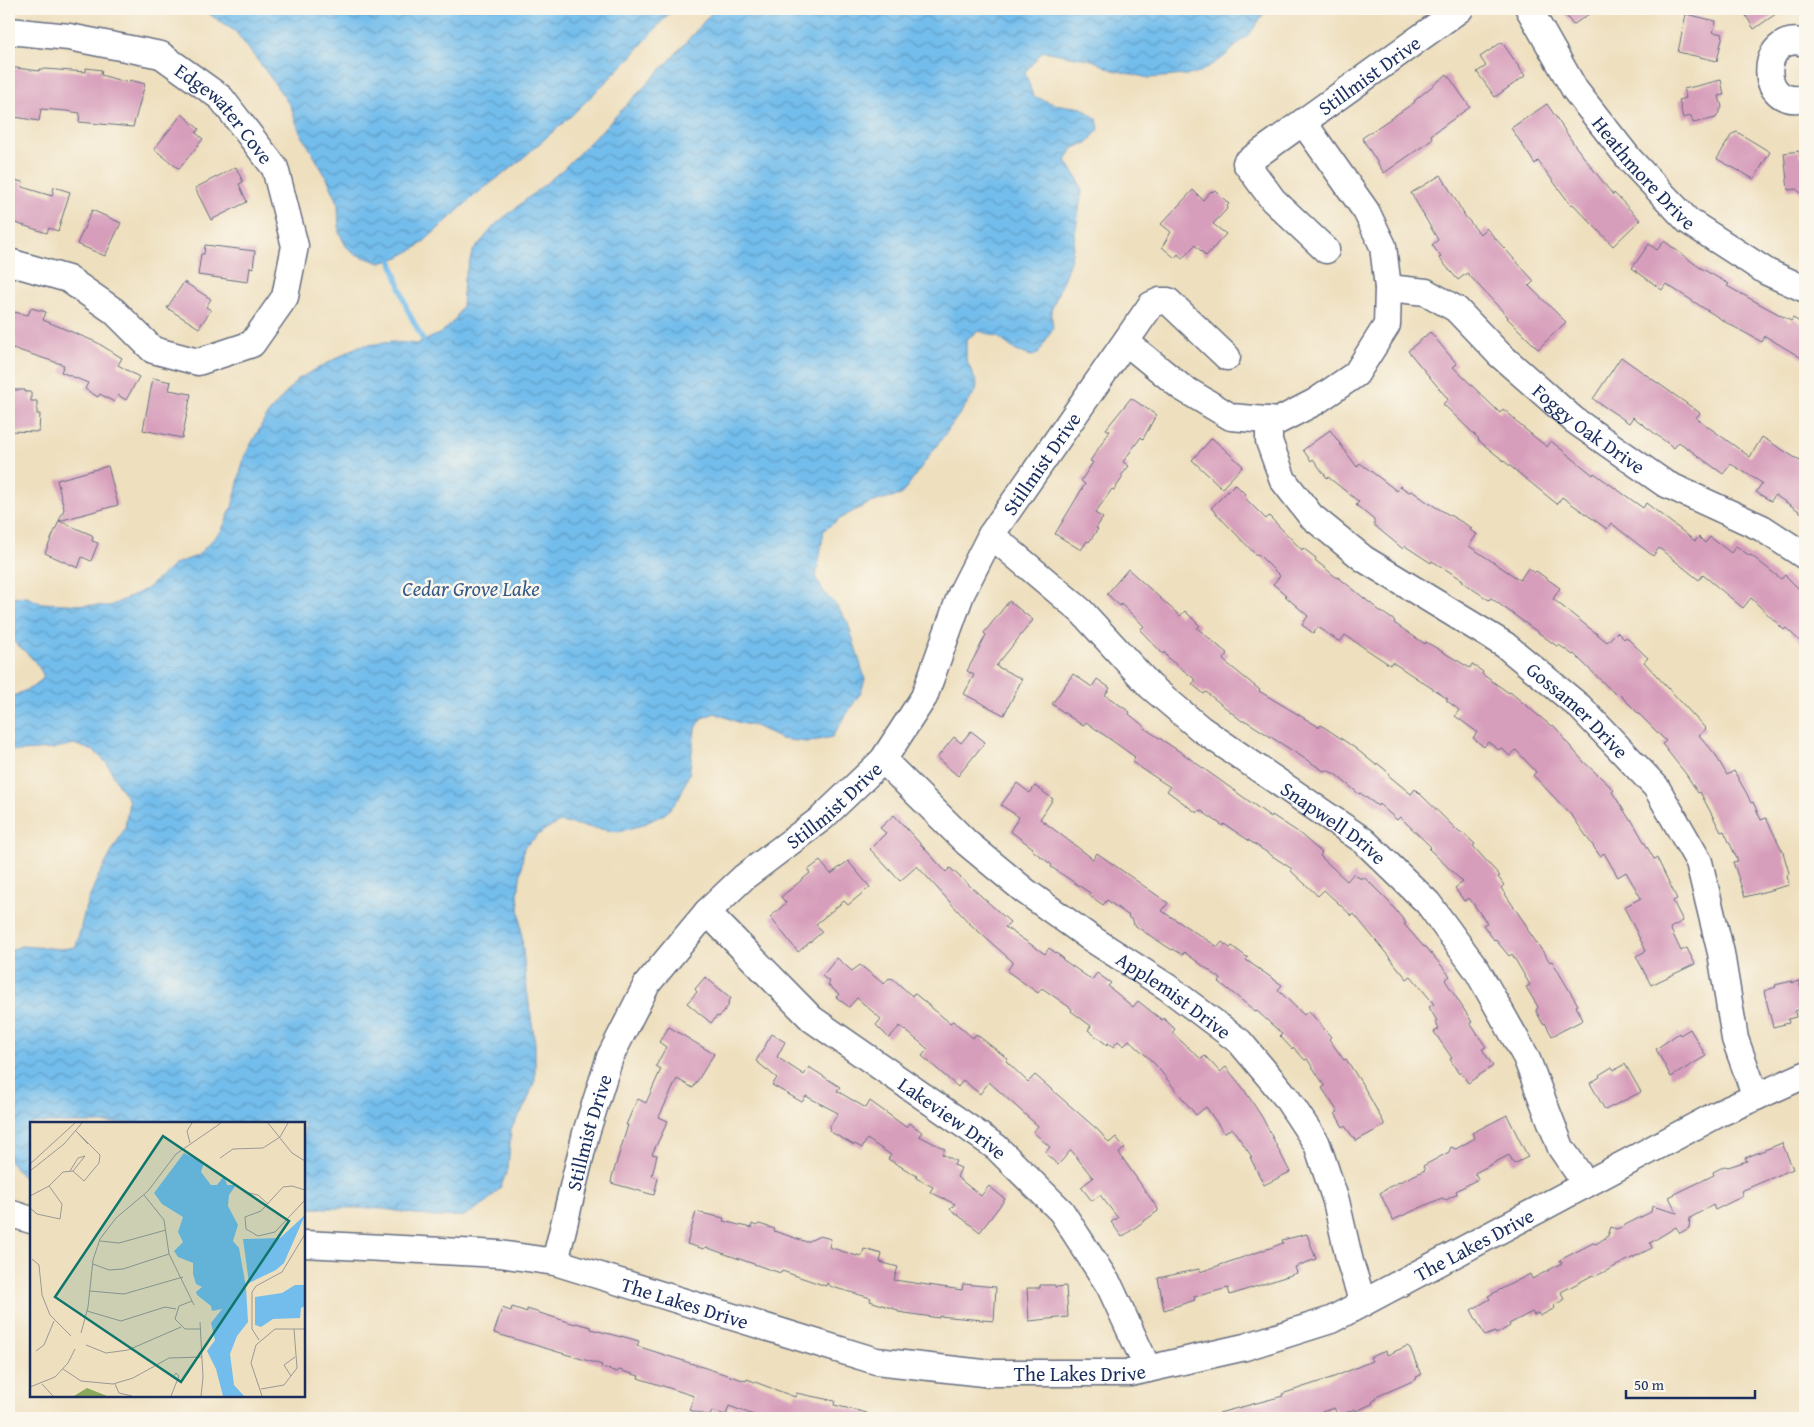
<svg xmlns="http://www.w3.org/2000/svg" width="1814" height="1427" font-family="'Gentium Book Plus',serif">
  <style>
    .water { fill: url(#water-waves); stroke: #4776a5 }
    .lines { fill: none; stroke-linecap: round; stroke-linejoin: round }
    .stream { stroke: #73bdec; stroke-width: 5 }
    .building { fill: #d79ebb }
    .minor-casing { stroke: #656d80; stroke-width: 29 }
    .minor { stroke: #fff; stroke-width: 26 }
    .labels { text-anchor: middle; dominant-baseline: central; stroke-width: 5; stroke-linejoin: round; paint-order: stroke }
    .street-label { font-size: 20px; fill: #1b2f5e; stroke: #fbf7ec }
    .water-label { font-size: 21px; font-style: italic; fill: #355a89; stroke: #fbf7ec }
    .inset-road { fill: none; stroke: #9a9998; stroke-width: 1 }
    .view { fill: #0f766e; fill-opacity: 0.15; stroke: #0f766e; stroke-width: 2.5 }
    .inset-edge { fill: none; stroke: #1b2f5e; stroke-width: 2.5 }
  </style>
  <defs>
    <pattern id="water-waves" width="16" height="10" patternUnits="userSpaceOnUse" patternTransform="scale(1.25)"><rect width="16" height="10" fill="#73bdec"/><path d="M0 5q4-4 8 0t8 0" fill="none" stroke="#5e9ac2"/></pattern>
  </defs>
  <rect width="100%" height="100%" fill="#fbf7ec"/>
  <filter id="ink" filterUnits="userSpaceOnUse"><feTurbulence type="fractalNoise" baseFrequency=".02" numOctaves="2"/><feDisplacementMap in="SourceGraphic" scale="10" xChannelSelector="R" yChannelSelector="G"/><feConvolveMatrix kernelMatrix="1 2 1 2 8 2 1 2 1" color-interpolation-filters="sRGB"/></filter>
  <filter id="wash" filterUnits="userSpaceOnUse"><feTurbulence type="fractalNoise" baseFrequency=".0096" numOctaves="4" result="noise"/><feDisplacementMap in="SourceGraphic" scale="20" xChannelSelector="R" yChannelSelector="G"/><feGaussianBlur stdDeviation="1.12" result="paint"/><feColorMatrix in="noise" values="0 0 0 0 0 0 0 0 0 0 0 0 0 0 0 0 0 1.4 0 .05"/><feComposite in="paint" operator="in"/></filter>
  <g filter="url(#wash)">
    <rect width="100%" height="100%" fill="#eedfbe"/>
    <g class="water">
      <polygon points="203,9 673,9 629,59 573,114 516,164 475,195 419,246 399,257 380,263 353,253 346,246 339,232 338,202 328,180 299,130 291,107 268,74 235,31 209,14"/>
      <path d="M715,9h552l-15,22 -28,26 -27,17 -48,4 -36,-8 -21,-10 -49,-9 -18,21 8,24 21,8 28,4 15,11 2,10 -12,14 -14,5 -7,13 12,18 4,12 -11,68 -20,52 2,17 -15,26 -6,2 -16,-5 -18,-14 -19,-6 -13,8v20l11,25 -1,7 -75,104c-33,6 -50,16 -77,35l-8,49 10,16 10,10 12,18 17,56 -4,13 -29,45 -25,5 -26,-3 -26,-13 -15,-3 -25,-10 -13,5 -7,12 -6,44 -10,24 -13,15 -24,12 -24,7 -58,-10 -17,9 -19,16 -6,47 8,90 9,59v37l-9,24 -15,25 -3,40 -8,19 -13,14 -23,14 -30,1 -50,-8 -26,-1h-54v-85h-273v63l-22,-25v-210l12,-5 41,3 14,-2 10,-41 11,-27 28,-51 4,-27 -11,-17 -11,-21 -13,-12 -20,-7 -22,5 -32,2 -11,-1v-52l26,-12 9,-9c-6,-16 -22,-29 -35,-39v-39l15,-3 17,7 69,3 36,-17 29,-25 22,-8 25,-26 11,-25 11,-48 23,-42 31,-36 61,-33 33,-4 25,2 24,-11 14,-13 7,-14 2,-28 9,-27 23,-27 65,-53 52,-52 59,-61z"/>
    </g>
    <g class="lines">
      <polyline class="stream" points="391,259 407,309 423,340"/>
    </g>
    <g id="blocks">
      <g class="building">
        <polygon points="1561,9 1596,9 1573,25"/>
        <polygon points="1742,9 1783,9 1754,29"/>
        <polygon points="1686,14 1716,21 1713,32 1723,34 1717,61 1678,52"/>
        <polygon points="1502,42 1525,76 1495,97 1477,72 1486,66 1480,57"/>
        <polygon points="9,67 39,71 40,69 45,69 86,72 86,68 102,70 101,75 129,83 130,80 145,84 133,127 79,122 80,113 66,111 41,109 39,121 9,116"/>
        <polygon points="1447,74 1470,107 1431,135 1433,139 1384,173 1362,138 1415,102 1414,101"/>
        <polygon points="1721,80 1724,95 1719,96 1722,107 1716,118 1693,123 1691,116 1683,118 1679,100 1686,98 1684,89"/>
        <polygon points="1547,104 1576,147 1613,195 1614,193 1640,220 1613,246 1573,204 1571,205 1538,161 1535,164 1511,128"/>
        <polygon points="182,114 199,129 196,133 203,139 179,169 154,149"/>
        <polygon points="1737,132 1770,152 1754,179 1717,159 1732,134"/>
        <polygon points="1799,151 1800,156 1805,156 1805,196 1796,189 1788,190 1784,153"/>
        <polygon points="236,167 243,182 239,184 247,202 211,220 195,188"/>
        <polygon points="1441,175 1465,216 1480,234 1486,228 1534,281 1529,286 1566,322 1538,349 1507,318 1508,317 1467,273 1458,280 1439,258 1441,257 1432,245 1438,240 1411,193"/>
        <polygon points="9,179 23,182 22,187 52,196 54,187 70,192 58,231 49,228 47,233 9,221"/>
        <polygon points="1193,190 1203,200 1211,191 1212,192 1215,190 1229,204 1227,206 1228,208 1213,224 1226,234 1206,256 1195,245 1182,259 1178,254 1175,258 1162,247 1171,232 1161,224"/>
        <polygon points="92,210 121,223 105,256 77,244"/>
        <polygon points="1664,241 1699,267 1729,284 1727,286 1791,321 1793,318 1805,325 1805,360 1765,336 1762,342 1727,323 1666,284 1662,290 1632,268 1649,244 1657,250"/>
        <polygon points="205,245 255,251 253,268 250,267 248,282 198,275 201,254 204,254"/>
        <polygon points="184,282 211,299 206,307 211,310 199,328 167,308"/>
        <polygon points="31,308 46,312 43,320 96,342 122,358 118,365 139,377 126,400 118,395 114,402 100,394 98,397 85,389 88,383 61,372 64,365 9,347 9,311 28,315"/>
        <polygon points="1430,332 1457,364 1453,367 1500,413 1503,409 1516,420 1515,421 1547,447 1551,441 1593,475 1594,473 1643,508 1646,503 1695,541 1699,537 1705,543 1710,537 1731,553 1736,546 1750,556 1751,555 1781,579 1785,575 1805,595 1805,646 1786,628 1784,630 1751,598 1743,608 1703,575 1699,580 1659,548 1653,556 1611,523 1607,529 1562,497 1557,504 1478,440 1479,439 1443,404 1448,399 1408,351"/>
        <polygon points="1621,357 1700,413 1696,418 1750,457 1762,437 1805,464 1805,515 1775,495 1771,501 1756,492 1762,483 1731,464 1723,474 1679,442 1674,448 1633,417 1629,423 1593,399"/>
        <polygon points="153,378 171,382 169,390 191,394 182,438 143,430"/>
        <polygon points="11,390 25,390 25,392 31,392 31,401 37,401 37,414 40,414 39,432 9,431 9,391"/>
        <polygon points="1131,398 1156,415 1143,439 1141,437 1123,462 1129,466 1121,476 1123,477 1114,490 1112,489 1095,513 1103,518 1096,528 1098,529 1089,542 1087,541 1081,550 1055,534 1085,484 1081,481 1093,462 1090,461 1110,431 1106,429"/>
        <polygon points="1330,430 1357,467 1360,463 1397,491 1400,486 1409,492 1412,491 1427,502 1472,528 1470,530 1477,534 1469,546 1520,580 1528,568 1534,573 1536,571 1560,588 1553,599 1607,642 1617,632 1624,639 1626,637 1648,658 1644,662 1706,729 1699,735 1715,754 1727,775 1734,771 1747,794 1751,803 1753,802 1761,820 1766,818 1783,852 1789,873 1787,876 1789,885 1745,897 1733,862 1738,861 1724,831 1721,832 1700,792 1698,793 1686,774 1662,744 1666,741 1617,692 1615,694 1574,654 1573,655 1559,645 1558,647 1491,598 1489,600 1462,582 1463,580 1432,561 1431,563 1405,546 1403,549 1374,525 1374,520 1356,505 1359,502 1328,477 1327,478 1313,459 1311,461 1303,450"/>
        <polygon points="1212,438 1243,466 1222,488 1192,460"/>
        <polygon points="108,466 118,505 59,521 64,509 57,480"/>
        <polygon points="1235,484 1246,495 1244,497 1266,519 1269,516 1302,550 1303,548 1316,558 1315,560 1337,578 1338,577 1380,611 1395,621 1394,623 1425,644 1426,642 1470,668 1472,664 1483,672 1482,674 1509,693 1510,692 1551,726 1553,725 1564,737 1563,738 1583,761 1614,790 1612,792 1630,820 1631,819 1654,859 1657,858 1677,899 1673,901 1683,921 1670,928 1681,951 1687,948 1695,964 1651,985 1636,956 1646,951 1624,907 1641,898 1626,872 1618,877 1604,853 1600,856 1573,817 1533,775 1536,772 1516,750 1510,756 1501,748 1499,750 1488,742 1484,747 1473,738 1477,732 1455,716 1459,710 1446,700 1448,699 1392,662 1390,665 1345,635 1340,642 1318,627 1313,633 1302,625 1308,616 1285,596 1286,595 1273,584 1280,576 1258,554 1256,555 1211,508"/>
        <polygon points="59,521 92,535 93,538 92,541 98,543 91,561 82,557 78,568 45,553"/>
        <polygon points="1128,569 1180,616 1185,611 1200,626 1197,628 1228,654 1223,660 1260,690 1259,691 1319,727 1321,725 1355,748 1376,765 1377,763 1389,773 1388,775 1411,794 1415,789 1460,833 1463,833 1475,844 1473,846 1500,876 1498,877 1504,885 1501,888 1528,928 1527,929 1550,962 1552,961 1578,1005 1576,1006 1583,1020 1552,1036 1545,1023 1543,1024 1536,1011 1538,1007 1526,987 1530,985 1512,954 1509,956 1495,939 1494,940 1483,925 1487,923 1469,898 1464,901 1455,888 1463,882 1429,849 1431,847 1400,817 1397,820 1379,804 1378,806 1360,793 1359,794 1335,774 1327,770 1324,771 1246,721 1242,721 1206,692 1204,694 1192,684 1196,680 1169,659 1164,652 1163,654 1140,630 1144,626 1121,604 1120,606 1107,594"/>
        <polygon points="1009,601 1033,620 996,666 1022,679 1004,715 964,694 974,675 967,671 986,635 984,633"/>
        <polygon points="1073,674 1092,687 1097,679 1110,688 1105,695 1130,712 1129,714 1145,727 1144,728 1182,753 1271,817 1272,815 1298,832 1322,853 1320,856 1347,881 1354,873 1359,878 1365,878 1389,902 1406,923 1404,924 1423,946 1426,947 1450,976 1445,980 1472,1022 1470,1023 1486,1047 1482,1049 1493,1066 1468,1083 1461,1072 1459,1074 1450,1059 1452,1058 1434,1032 1439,1029 1435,1022 1437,1021 1429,1007 1434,1004 1411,976 1407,979 1354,914 1352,916 1324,890 1318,896 1291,871 1292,869 1224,824 1223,826 1200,810 1197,813 1167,791 1170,787 1132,762 1135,757 1086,722 1083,726 1052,704"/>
        <polygon points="971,731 985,742 958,776 937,758 954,737 961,743"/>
        <polygon points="1017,783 1030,793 1035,786 1053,799 1040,819 1093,859 1097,853 1168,903 1162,911 1218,947 1222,942 1230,948 1232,946 1248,958 1246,960 1282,985 1278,990 1304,1015 1309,1011 1331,1037 1329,1039 1344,1060 1346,1059 1364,1087 1385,1125 1356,1141 1345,1126 1343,1127 1335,1113 1338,1112 1322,1088 1325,1086 1307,1059 1305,1060 1293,1047 1292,1049 1280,1036 1282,1034 1256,1010 1255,1011 1219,982 1221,979 1184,952 1183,955 1173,949 1172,950 1143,931 1133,924 1134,922 1128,917 1129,916 1107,900 1103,905 1089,895 1090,893 1051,867 1052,865 1032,850 1033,848 1010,831 1019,817 1001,805"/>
        <polygon points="894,815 946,872 950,868 1010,922 1005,927 1045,954 1049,948 1063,958 1062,959 1092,980 1097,973 1111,983 1108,986 1133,1007 1138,1001 1162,1020 1163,1018 1175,1029 1172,1033 1201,1059 1205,1056 1220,1072 1226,1067 1243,1088 1262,1117 1290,1172 1264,1185 1250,1157 1252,1157 1232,1128 1224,1133 1206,1107 1196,1115 1154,1063 1129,1040 1124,1046 1118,1041 1113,1047 1108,1043 1107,1045 1088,1030 1091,1026 1071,1011 1072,1009 1042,988 1038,993 1007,971 1013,962 970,924 917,866 900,881 870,849 886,833 880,828"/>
        <polygon points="820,861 831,874 848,861 870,887 848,905 844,901 822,919 816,924 822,932 798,952 770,917 786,903 781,897 810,873 808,870"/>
        <polygon points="837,958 852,971 860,965 884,984 889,978 891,979 892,978 912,996 914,993 950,1023 953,1021 973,1038 976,1034 1008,1059 1006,1061 1028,1082 1035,1075 1099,1131 1109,1143 1116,1137 1125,1148 1119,1153 1158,1209 1158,1211 1122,1237 1111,1222 1118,1218 1100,1195 1092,1201 1081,1187 1093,1178 1071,1150 1058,1165 1045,1153 1050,1147 1033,1132 1038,1126 989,1082 980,1094 963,1080 958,1087 922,1056 928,1049 900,1026 889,1038 876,1025 881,1019 857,998 849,1007 836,997 839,994 828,985 830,982 822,976"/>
        <polygon points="705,977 731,998 727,1004 729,1005 719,1017 717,1016 711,1023 687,1003 697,992 695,989"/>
        <polygon points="1792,981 1792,983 1799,981 1805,1008 1795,1011 1796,1017 1788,1019 1789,1023 1773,1027 1764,991 1776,987 1775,985"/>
        <polygon points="669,1027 714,1054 693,1088 677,1079 659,1117 668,1121 652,1154 657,1155 652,1176 658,1178 654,1195 611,1183 612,1177 628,1125 626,1125 632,1111 638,1099 646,1103 661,1069 656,1066 666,1047 659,1042"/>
        <polygon points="1690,1029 1706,1056 1671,1077 1656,1049 1679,1033 1680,1035"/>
        <polygon points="772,1034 785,1042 777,1057 804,1075 809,1067 840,1087 837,1091 866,1108 870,1101 906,1127 909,1123 922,1132 919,1136 945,1149 942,1154 956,1161 954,1165 961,1168 957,1177 981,1196 989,1186 1005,1199 980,1232 950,1209 955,1204 930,1192 933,1187 916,1178 917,1176 888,1159 891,1155 867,1139 862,1148 855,1144 854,1145 829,1131 830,1129 829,1128 838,1113 806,1096 802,1102 772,1085 777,1078 756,1061"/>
        <polygon points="1625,1064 1641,1092 1605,1110 1590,1083 1600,1077 1599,1075 1612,1067 1614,1070"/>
        <polygon points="1507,1115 1528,1157 1514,1164 1509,1155 1475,1173 1478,1179 1456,1191 1457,1194 1446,1200 1442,1198 1393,1220 1380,1193 1387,1189 1387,1188 1425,1170 1423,1166 1449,1152 1451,1147 1456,1149 1475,1138 1472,1133"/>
        <polygon points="1782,1143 1793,1169 1741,1191 1743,1196 1715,1210 1713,1205 1690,1218 1689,1228 1680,1233 1676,1227 1650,1243 1652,1248 1594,1277 1593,1275 1561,1292 1564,1300 1554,1305 1555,1308 1540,1316 1538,1313 1534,1315 1532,1312 1509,1324 1510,1326 1496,1334 1495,1332 1485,1336 1471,1310 1490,1299 1488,1296 1530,1274 1532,1279 1562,1263 1560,1260 1593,1243 1596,1244 1608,1236 1611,1227 1617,1229 1651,1212 1652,1206 1677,1213 1669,1197 1714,1175 1713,1172 1725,1166 1728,1167 1747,1161 1745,1158"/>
        <polygon points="696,1212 724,1218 723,1221 751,1228 752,1224 756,1226 759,1224 775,1229 774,1231 807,1242 820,1236 831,1239 829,1247 857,1256 857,1255 862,1256 864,1249 882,1254 880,1262 898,1267 894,1280 962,1290 963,1284 996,1287 994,1321 939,1316 939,1318 898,1312 898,1310 870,1301 871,1298 832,1287 827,1283 826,1286 782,1271 781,1273 771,1270 705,1247 704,1249 687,1244"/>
        <polygon points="1307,1234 1316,1259 1295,1267 1297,1273 1230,1295 1228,1288 1194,1297 1195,1300 1164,1310 1158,1278 1199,1269 1200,1272 1270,1248 1283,1243 1282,1240"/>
        <polygon points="1040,1285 1055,1285 1055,1287 1066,1286 1068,1317 1029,1321 1027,1288 1040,1288"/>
        <polygon points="512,1307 527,1312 527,1309 575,1324 576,1323 591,1327 591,1329 621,1337 621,1336 639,1341 637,1346 746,1381 747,1379 795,1397 796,1393 835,1401 834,1405 867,1413 866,1418 762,1418 729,1406 726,1415 712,1411 710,1416 689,1410 694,1396 638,1378 639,1376 619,1370 617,1372 601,1367 602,1365 494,1333 502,1308 511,1311"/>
        <polygon points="1407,1346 1410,1348 1421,1375 1416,1377 1417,1379 1376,1397 1377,1399 1373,1401 1372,1404 1356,1411 1355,1409 1338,1416 1334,1408 1304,1418 1220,1418 1219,1413 1283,1396 1282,1394 1334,1377 1372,1361 1370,1357 1386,1351 1387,1355"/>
      </g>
    </g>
  </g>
  <g filter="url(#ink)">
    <use href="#blocks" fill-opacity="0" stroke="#656d80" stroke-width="1"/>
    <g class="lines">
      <defs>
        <g id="minor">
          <path id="s1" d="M1529,9l46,81 55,70 58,61 79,51 38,17"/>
          <path id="s2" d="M9,31l60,6 92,18 60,43 54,70 20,78 -10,51 -33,47 -54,18 -45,-12 -39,-39 -46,-32 -59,-17"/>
          <path d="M1805,43c-45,-14 -50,67 0,55"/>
          <path id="s3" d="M1326,250l-53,-50 -27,-37 214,-154"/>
          <path id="s4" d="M1388,288l38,4 30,17 43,45 75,66 90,63 98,45 43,28"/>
          <polyline points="1126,342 1181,387 1231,417 1278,421 1315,402 1356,374 1387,325 1388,288 1383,246 1366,211 1303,122"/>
          <path id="s5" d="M1269,420v21l14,39 28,36 53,43 141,86 75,62 76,80 43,75 22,91 14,86 21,58"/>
          <path id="s6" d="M991,535l90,76 69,75 51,43 163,112 64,62 49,67 49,87 35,91 25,36"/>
          <path id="s7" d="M883,760l84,83 58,48 64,46 78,50 73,55 46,55 31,47 19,57 14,61 13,41"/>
          <path id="s8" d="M707,912l105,107 184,128 65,64 49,76 38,82"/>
          <polyline points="9,1213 31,1220"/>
          <path id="s9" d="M304,1244l196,10 55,8 321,99 107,12h147l115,-26 86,-27 387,-206 87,-39"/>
          <path id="s10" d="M555,1262l31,-129 24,-76 37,-73 60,-72 37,-35 78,-59 61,-58 41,-63 37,-103 30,-59 160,-230 9,-4h8l59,56"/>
        </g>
      </defs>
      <use href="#minor" class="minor-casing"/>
      <use href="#minor" class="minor"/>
    </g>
  </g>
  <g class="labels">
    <g class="street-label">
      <text stroke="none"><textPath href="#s3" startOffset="270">Stillmist Drive</textPath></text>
      <text stroke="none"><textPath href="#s2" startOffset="241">Edgewater Cove</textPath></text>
      <text stroke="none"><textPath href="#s1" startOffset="201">Heathmore Drive</textPath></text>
      <text stroke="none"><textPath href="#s4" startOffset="252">Foggy Oak Drive</textPath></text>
      <text stroke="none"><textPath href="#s10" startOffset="959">Stillmist Drive</textPath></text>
      <text stroke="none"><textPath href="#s5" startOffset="439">Gossamer Drive</textPath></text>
      <text stroke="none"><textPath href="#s10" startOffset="554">Stillmist Drive</textPath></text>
      <text stroke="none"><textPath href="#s6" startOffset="449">Snapwell Drive</textPath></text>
      <text stroke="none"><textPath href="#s7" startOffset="375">Applemist Drive</textPath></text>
      <text stroke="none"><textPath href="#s8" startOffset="322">Lakeview Drive</textPath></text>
      <text stroke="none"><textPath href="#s10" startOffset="134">Stillmist Drive</textPath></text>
      <text stroke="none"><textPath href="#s9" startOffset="1212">The Lakes Drive</textPath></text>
      <text stroke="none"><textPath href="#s9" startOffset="388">The Lakes Drive</textPath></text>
      <text stroke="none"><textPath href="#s9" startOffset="792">The Lakes Drive</textPath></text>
    </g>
    <g class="water-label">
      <text x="471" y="588">Cedar Grove Lake</text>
    </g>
  </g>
  <g transform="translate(30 1122)">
    <rect width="275" height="275" fill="#eedfbe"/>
    <path d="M57,266l20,8h-33z" fill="#8ca85a"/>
    <path d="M154,31l20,10 -3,9 10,13h6l7,-9 3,9h9l-7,10 -1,11 10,19 -5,16 6,7 7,39 2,35 -11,14 -7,18 4,31 10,11h-21l-7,-27 -9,-18 8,-11 -4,-17 11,-14 -10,2 -1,-5 -14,-11 -1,-3 6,-5 -6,-3 -3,-10v-11l-15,-6 -4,-6 9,-9 -5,-10 5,-15 -21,-13 -8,-11zM275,93l-21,48 -8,7 -27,13 -6,-44 37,-1zM275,163v21l-4,2 -1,10 -27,1 -12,8 -6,-2v-28l27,-4 13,-8z" fill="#73bdec"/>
    <path class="inset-road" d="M238,1l24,30 13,8M46,9l12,13M160,21l-3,-12 5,-8M190,36l13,-9 30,-1 17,-11 8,-14M0,42l45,-41M0,49l34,-27 18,-21M40,49l8,-13 7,-2 -12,15M275,68l-13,-4 -9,1 -22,24 -16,6 1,12 12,7 17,-4 30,-32M215,70l13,3 10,9M114,73l20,25 5,34 25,51M0,74l19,-10 14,-14 10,-1 11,10 15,-18 1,-8 -25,-25M0,86l7,6 23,5 2,-15 -13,-18M70,119l19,2 47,-13M2,137l7,6 3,30 8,20 21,21M63,142l16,6 14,-1 46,-15M60,169l34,3 59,-17M162,179l-13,5 -4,13 10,10h16M57,189l34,10 44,-14 11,2M170,200l3,55 -2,19M51,211l7,-26 5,-47 7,-21 16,-21 32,-27 28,-37 45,-31M229,218l-7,-11v-37l4,-6 26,-14 23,-38M56,223l20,8 22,-3 53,-23M6,229l8,-6 10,-24M33,247l18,12 32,3 20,-6 36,-20 33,-1M261,254l-7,-11 11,-8M12,262l11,12M85,262l4,9 13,3M0,265l25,-10 13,-14 7,-14M231,267l23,-4 13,-17 -3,-39M141,274l8,-20 -3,-3 -3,4 3,2M232,274l-11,-33 5,-18 19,-16h30"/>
    <path class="view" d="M133,14l126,85 -108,161 -126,-85z"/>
    <rect width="275" height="275" class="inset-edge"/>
  </g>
  <rect width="1814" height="1427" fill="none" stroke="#fbf7ec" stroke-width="30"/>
  <path d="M1626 1390v8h129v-8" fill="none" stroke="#1b2f5e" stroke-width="2.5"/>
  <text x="1634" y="1390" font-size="15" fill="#1b2f5e" stroke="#fbf7ec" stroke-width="4" paint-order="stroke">50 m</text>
</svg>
